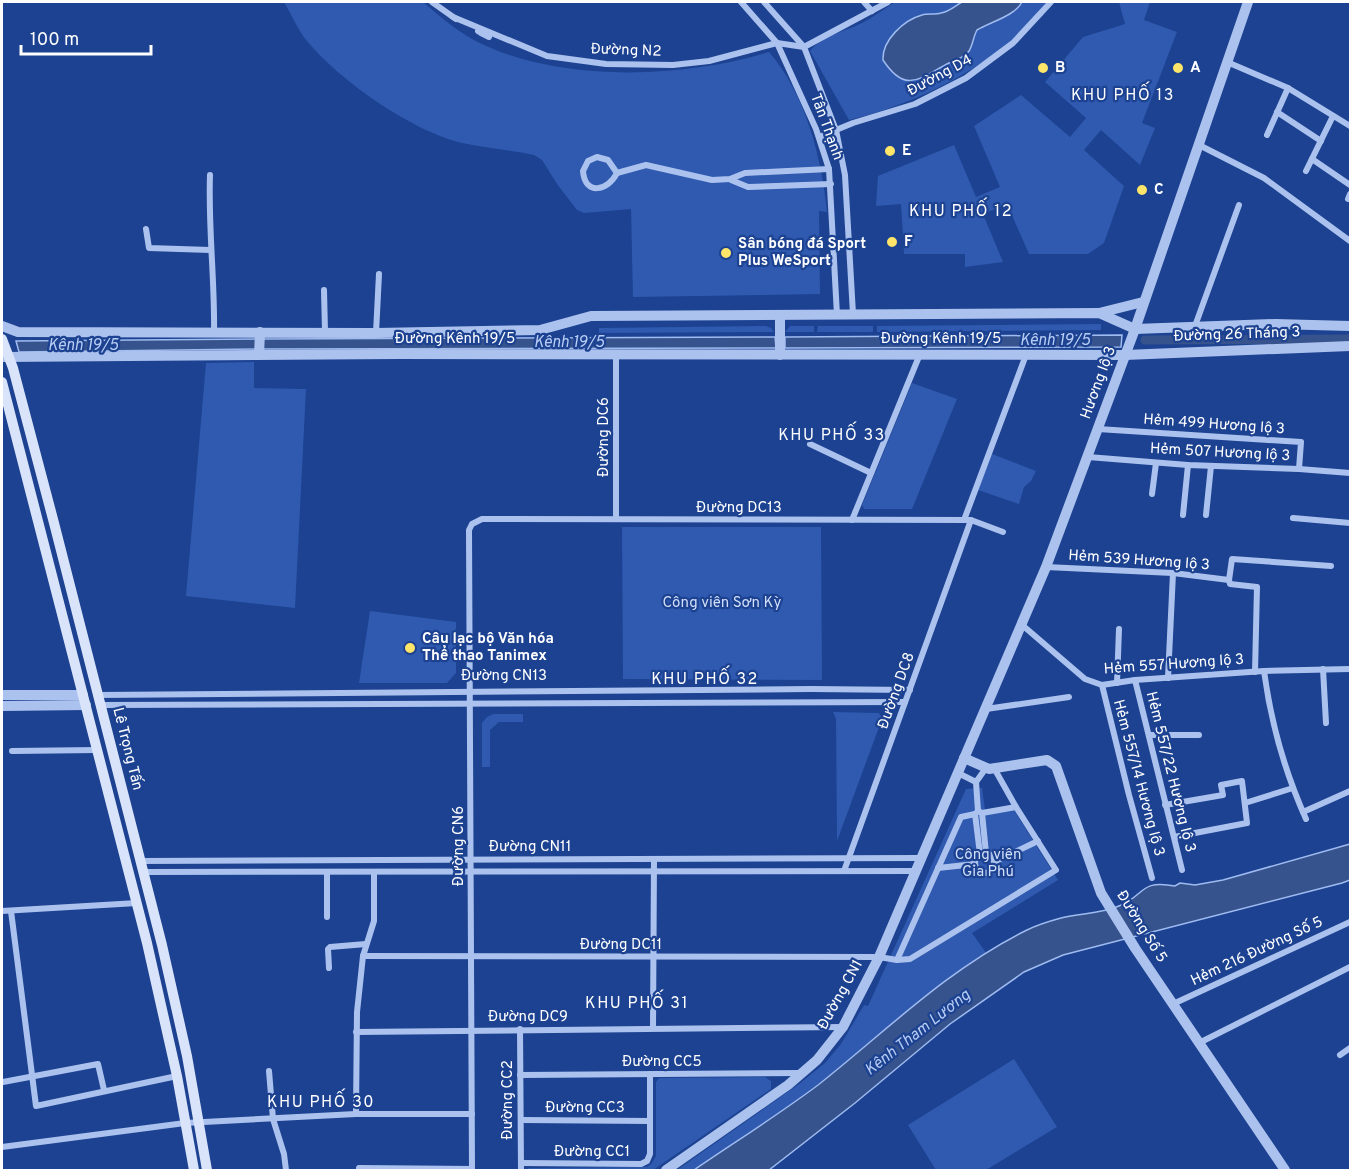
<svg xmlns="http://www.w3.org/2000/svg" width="1352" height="1172" font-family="Overpass,sans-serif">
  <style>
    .green { fill: #2f5aaf }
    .water { fill: #37538d; stroke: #9fbbf0; stroke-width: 1.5 }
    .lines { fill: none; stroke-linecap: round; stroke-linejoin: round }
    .canal { stroke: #37538d; stroke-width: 9 }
    .minor { stroke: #acc2ee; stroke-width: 6 }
    .tertiary { stroke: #acc2ee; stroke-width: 10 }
    .secondary { stroke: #d9e3fa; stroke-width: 10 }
    .poi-dot { fill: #ffe569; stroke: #1c4291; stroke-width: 2 }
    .labels { text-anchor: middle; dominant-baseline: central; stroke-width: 4.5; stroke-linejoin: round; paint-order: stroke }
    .street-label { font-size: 15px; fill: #fff; stroke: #1c4291 }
    .poi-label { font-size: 15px; font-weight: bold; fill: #fff; stroke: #1c4291; text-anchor: start }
    .park-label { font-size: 15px; fill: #d2dffa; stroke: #1c4291 }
    .neighbourhood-label { font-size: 16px; letter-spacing: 1.5px; fill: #fff; stroke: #1c4291 }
    .water-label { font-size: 16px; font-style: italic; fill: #b8cdf5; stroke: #1c4291 }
  </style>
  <rect width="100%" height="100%" fill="#1c4291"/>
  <g class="green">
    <path d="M284,2h139c19,16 37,32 59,42 81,39 203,34 287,8 36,41 53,106 58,160l-8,-1 1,83 -187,3 -2,-88 -47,4 -7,-3 -20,-26 -15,-24 -8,-5c-23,-5 -48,-7 -72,-12 -50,-12 -122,-62 -155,-102 -9,-11 -16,-27 -23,-39z"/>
    <path d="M895,2h152c-9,10 -17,22 -27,31 -44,41 -113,74 -171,87l-39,-69c13,-16 34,-19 52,-28 11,-6 22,-14 33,-21z"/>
    <polygon points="1119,2 1150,2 1144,20 1177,32 1142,123 1155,128 1140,165 1101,130 1084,150 1124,186 1104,243 1088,254 1029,254 1007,204 983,214 1003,262 965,267 965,254 904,254 901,204 876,206 878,176 954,145 976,197 1000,187 974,126 1021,95 1070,137 1086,118 1045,82 1083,37 1125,24"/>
    <polygon points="1101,324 1101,330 877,332 877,326"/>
    <polygon points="766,326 771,328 774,332 599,333 599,328"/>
    <polygon points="790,326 814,326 814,332 785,332"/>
    <polygon points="818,326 873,326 873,332 817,332"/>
    <polygon points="254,362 254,388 306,389 295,608 186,596 206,363"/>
    <polygon points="912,383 957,399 912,509 864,509 862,505"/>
    <polygon points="992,454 1036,471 1031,481 1024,487 1019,504 978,490"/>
    <polygon points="622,527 821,527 822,680 623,679"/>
    <polygon points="370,611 456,622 456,673 447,683 359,683"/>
    <polygon points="833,712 879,713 882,719 837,841 836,719"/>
    <polygon points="493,714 523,714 523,722 499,722 490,730 490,767 482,767 482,723 487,717"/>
    <polygon points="982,788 985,810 1014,810 1058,880 972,933 987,954 949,979 818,1084 768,1121 693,1170 677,1170 799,1084 825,1063 841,1044 864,1005 868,1006 966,789"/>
    <polygon points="1014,1059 1057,1127 986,1170 936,1170 908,1125"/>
    <polygon points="765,1077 771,1081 771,1089 653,1170 526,1170 529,1168 647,1167 652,1163 656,1156 656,1082 659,1078"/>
  </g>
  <g class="water">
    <path d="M962,2h60c-7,14 -32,20 -45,28 -4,7 -4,15 -8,21 -5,7 -13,9 -20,12 -29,15 -43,32 -66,-3 -1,-20 21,-40 39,-45 6,-2 13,0 19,-2 8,-1 14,-7 21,-11z"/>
    <polygon points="1122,335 1121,347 785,348 785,337"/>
    <polygon points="775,337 776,348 263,349 263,339"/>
    <polygon points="257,339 257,349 19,352 16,341"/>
    <path d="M1350,844v36l-8,3 -279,72 -39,17 -74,52 -95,79 -86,67h-75c41,-28 84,-55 124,-85 67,-53 131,-117 209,-155 10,-5 23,-9 34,-12 20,-5 39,-4 58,-12 26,-10 20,-27 56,-20l5,-3 15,2 28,-5z"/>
  </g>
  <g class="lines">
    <polyline class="canal" points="1145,340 1350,339"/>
    <g class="minor">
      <polyline points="432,2 456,19"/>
      <polyline points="741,2 777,43 816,129 829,169 837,315"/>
      <polyline points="764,2 804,47 836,130 845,175 853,314"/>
      <polyline points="864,2 872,11"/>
      <polyline points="453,17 547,56 606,64 673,65 709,61 777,43 804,47 888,2"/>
      <polyline points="478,31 489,37 481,33"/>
      <polyline points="1227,62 1288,88 1350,126"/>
      <polyline points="1277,112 1321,141"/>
      <polyline points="1267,135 1288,88"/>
      <polyline points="819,137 853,123 915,104 966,78 1013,43 1051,2"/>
      <polyline points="1199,145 1264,178 1350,241"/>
      <path d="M597,157l11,3 9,13c-9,18 -32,23 -34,-2l5,-10z"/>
      <polyline points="1312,159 1350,185"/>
      <polyline points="1306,171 1333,116"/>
      <polyline points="617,173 646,165 712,180 730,179 745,173 829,169"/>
      <path d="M210,175c-2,53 5,105 4,158"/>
      <polyline points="731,180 748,187 831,184"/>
      <polyline points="1348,199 1350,194"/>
      <polyline points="146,229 149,248 210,250"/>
      <polyline points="324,290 325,332"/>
      <polyline points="1195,326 1239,205"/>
      <polyline points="376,333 379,274"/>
      <polyline points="616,354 616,519"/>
      <polyline points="1098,429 1301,442 1299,469"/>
      <polyline points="810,444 871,473"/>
      <polyline points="1088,457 1188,465 1299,469 1350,473"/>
      <polyline points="1152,494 1156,463"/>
      <polyline points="1183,515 1188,465"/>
      <polyline points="1206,515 1211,466"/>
      <polyline points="1293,518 1350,523"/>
      <polyline points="852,520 920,354"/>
      <polyline points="964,520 1026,355"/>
      <polyline points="1046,567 1173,573 1229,580"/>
      <polyline points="1229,580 1232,559 1331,566"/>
      <polyline points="1229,580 1230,584 1257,587 1255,672"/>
      <polyline points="1021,624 1085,679 1102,685 1135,680 1264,671 1350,669"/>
      <polyline points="1323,669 1326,723"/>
      <path d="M1264,671c7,52 20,99 42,148"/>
      <polyline points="1168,678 1173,573"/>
      <polyline points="1135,680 1182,870"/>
      <polyline points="1117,683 1119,629"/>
      <polyline points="1102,685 1129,795 1152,878"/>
      <polyline points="98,695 811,689 910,690"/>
      <polyline points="100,705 905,702"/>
      <polyline points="986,709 1069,697"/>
      <polyline points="1149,735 1199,735"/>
      <polyline points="12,751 97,750"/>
      <polyline points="958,773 976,782 986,768"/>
      <polyline points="976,782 978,811 975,814 980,854"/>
      <polyline points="1245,803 1293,788"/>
      <polyline points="1165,805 1223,795 1221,785 1242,781 1247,823 1174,837"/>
      <polyline points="978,811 982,813 986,853"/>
      <polyline points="1303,812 1350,791"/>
      <polyline points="982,813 1016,807"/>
      <circle cx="985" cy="863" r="10"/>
      <polyline points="140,861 920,858"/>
      <polyline points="994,862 1038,841"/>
      <polyline points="938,868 975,864"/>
      <polyline points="844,871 971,520"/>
      <polyline points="143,872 915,871"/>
      <polyline points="2,911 137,903"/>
      <polyline points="11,911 36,1106 177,1076"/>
      <polyline points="327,917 327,872"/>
      <polyline points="363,956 879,957 897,960 910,959 1056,870 1016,807 994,768"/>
      <polyline points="897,960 961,817 975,814"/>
      <polyline points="329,968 328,949 330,947 366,944"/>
      <polyline points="1173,1004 1350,922"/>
      <polyline points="653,1028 654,859"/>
      <polyline points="520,1029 521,1170"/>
      <polyline points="356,1032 843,1027"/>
      <polyline points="1199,1043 1350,967"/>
      <polyline points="1340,1055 1350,1048"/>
      <polyline points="269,1071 273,1119 284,1154 286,1170"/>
      <polyline points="520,1075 802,1073"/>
      <polyline points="3,1082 98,1064 104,1090"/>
      <polyline points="356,1114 357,1012 363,956 374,921 374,872"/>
      <polyline points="521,1120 650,1121"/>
      <polyline points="2,1147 185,1123 356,1114 472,1114"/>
      <polyline points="521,1163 641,1164 647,1161 650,1154 650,1074"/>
      <polyline points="359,1168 472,1169"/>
      <polyline points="472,1170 469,530 472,524 482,519 971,520 1003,532"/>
    </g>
    <g class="tertiary">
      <polyline points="1099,313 1143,302"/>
      <polyline points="2,326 18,332 376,333 540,330 591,316 1099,313 1135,329 1275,324 1350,326"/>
      <polyline points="259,355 260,332"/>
      <polyline points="780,355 780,315"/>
      <polyline points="2,357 399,354 1125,355 1350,346"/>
      <polyline points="2,695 83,695"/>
      <polyline points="2,706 86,705"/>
      <polyline points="964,758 989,769 1047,760 1056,766 1101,893 1135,948 1285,1170"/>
      <polyline points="666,1170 788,1085 817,1060 843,1027 879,957 1046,567 1135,329 1248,2"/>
    </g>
    <g class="secondary">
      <polyline points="2,339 13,368 54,523 162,945 187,1056 207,1170"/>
      <polyline points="2,382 147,943 177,1076 194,1170"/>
    </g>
  </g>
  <g class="poi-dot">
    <circle cx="1043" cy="68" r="6"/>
    <circle cx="1178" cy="68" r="6"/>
    <circle cx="890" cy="151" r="6"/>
    <circle cx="1142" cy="190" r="6"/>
    <circle cx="892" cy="242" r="6"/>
    <circle cx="726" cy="253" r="6"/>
    <circle cx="410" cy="648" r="6"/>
  </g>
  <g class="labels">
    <g class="street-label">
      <text transform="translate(626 51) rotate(2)">Đường N2</text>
      <text transform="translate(940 76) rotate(-28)">Đường D4</text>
      <text transform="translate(826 127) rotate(70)">Tân Thạnh</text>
      <text transform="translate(1237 335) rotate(-2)">Đường 26 Tháng 3</text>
      <text x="455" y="339">Đường Kênh 19/5</text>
      <text x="941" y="339">Đường Kênh 19/5</text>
      <text transform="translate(1099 383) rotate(-70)">Hương lộ 3</text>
      <text transform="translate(1214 425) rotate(4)">Hẻm 499 Hương lộ 3</text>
      <text transform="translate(604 437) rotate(-90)">Đường DC6</text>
      <text transform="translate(1220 453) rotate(3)">Hẻm 507 Hương lộ 3</text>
      <text x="739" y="508">Đường DC13</text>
      <text transform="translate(1139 561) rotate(4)">Hẻm 539 Hương lộ 3</text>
      <text transform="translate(1174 665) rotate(-4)">Hẻm 557 Hương lộ 3</text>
      <text x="504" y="676">Đường CN13</text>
      <text transform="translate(897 691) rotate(-70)">Đường DC8</text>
      <text transform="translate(127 749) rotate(76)">Lê Trọng Tấn</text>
      <text transform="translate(1170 772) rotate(76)">Hẻm 557/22 Hương lộ 3</text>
      <text transform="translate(1138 778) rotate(75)">Hẻm 557/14 Hương lộ 3</text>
      <text transform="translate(459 846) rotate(-90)">Đường CN6</text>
      <text x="530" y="847">Đường CN11</text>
      <text transform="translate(1141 927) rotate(58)">Đường Số 5</text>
      <text x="621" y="945">Đường DC11</text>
      <text transform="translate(1257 952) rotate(-25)">Hẻm 216 Đường Số 5</text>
      <text transform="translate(841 995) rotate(-61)">Đường CN1</text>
      <text x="528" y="1017">Đường DC9</text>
      <text x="662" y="1062">Đường CC5</text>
      <text transform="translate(508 1100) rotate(-90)">Đường CC2</text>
      <text x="585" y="1108">Đường CC3</text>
      <text x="592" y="1152">Đường CC1</text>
    </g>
    <g class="poi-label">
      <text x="1055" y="68">B</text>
      <text x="1190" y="68">A</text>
      <text x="902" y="151">E</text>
      <text x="1154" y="190">C</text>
      <text x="904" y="242">F</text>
      <text x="738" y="244">Sân bóng đá Sport<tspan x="738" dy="17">Plus WeSport</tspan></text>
      <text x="422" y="639">Câu lạc bộ Văn hóa<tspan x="422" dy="17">Thể thao Tanimex</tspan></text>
    </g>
    <g class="park-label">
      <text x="722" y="603">Công viên Sơn Kỳ</text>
      <text x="988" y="855">Công viên<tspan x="988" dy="17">Gia Phú</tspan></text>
    </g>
    <g class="neighbourhood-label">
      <text x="1123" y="96">KHU PHỐ 13</text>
      <text x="961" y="212">KHU PHỐ 12</text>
      <text x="832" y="436">KHU PHỐ 33</text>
      <text x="705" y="680">KHU PHỐ 32</text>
      <text x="637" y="1004">KHU PHỐ 31</text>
      <text x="321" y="1103">KHU PHỐ 30</text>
    </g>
    <g class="water-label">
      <text x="1055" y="341">Kênh 19/5</text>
      <text x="569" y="343">Kênh 19/5</text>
      <text x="83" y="346">Kênh 19/5</text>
      <text transform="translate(918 1033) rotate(-38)">Kênh Tham Lương</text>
    </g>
  </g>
  <rect width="1352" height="1172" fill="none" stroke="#ffffff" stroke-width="6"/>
  <path d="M21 45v9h130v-9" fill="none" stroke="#ffffff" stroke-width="3"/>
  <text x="30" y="45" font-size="18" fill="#ffffff" stroke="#1c4291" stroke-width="4.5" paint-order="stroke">100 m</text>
</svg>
